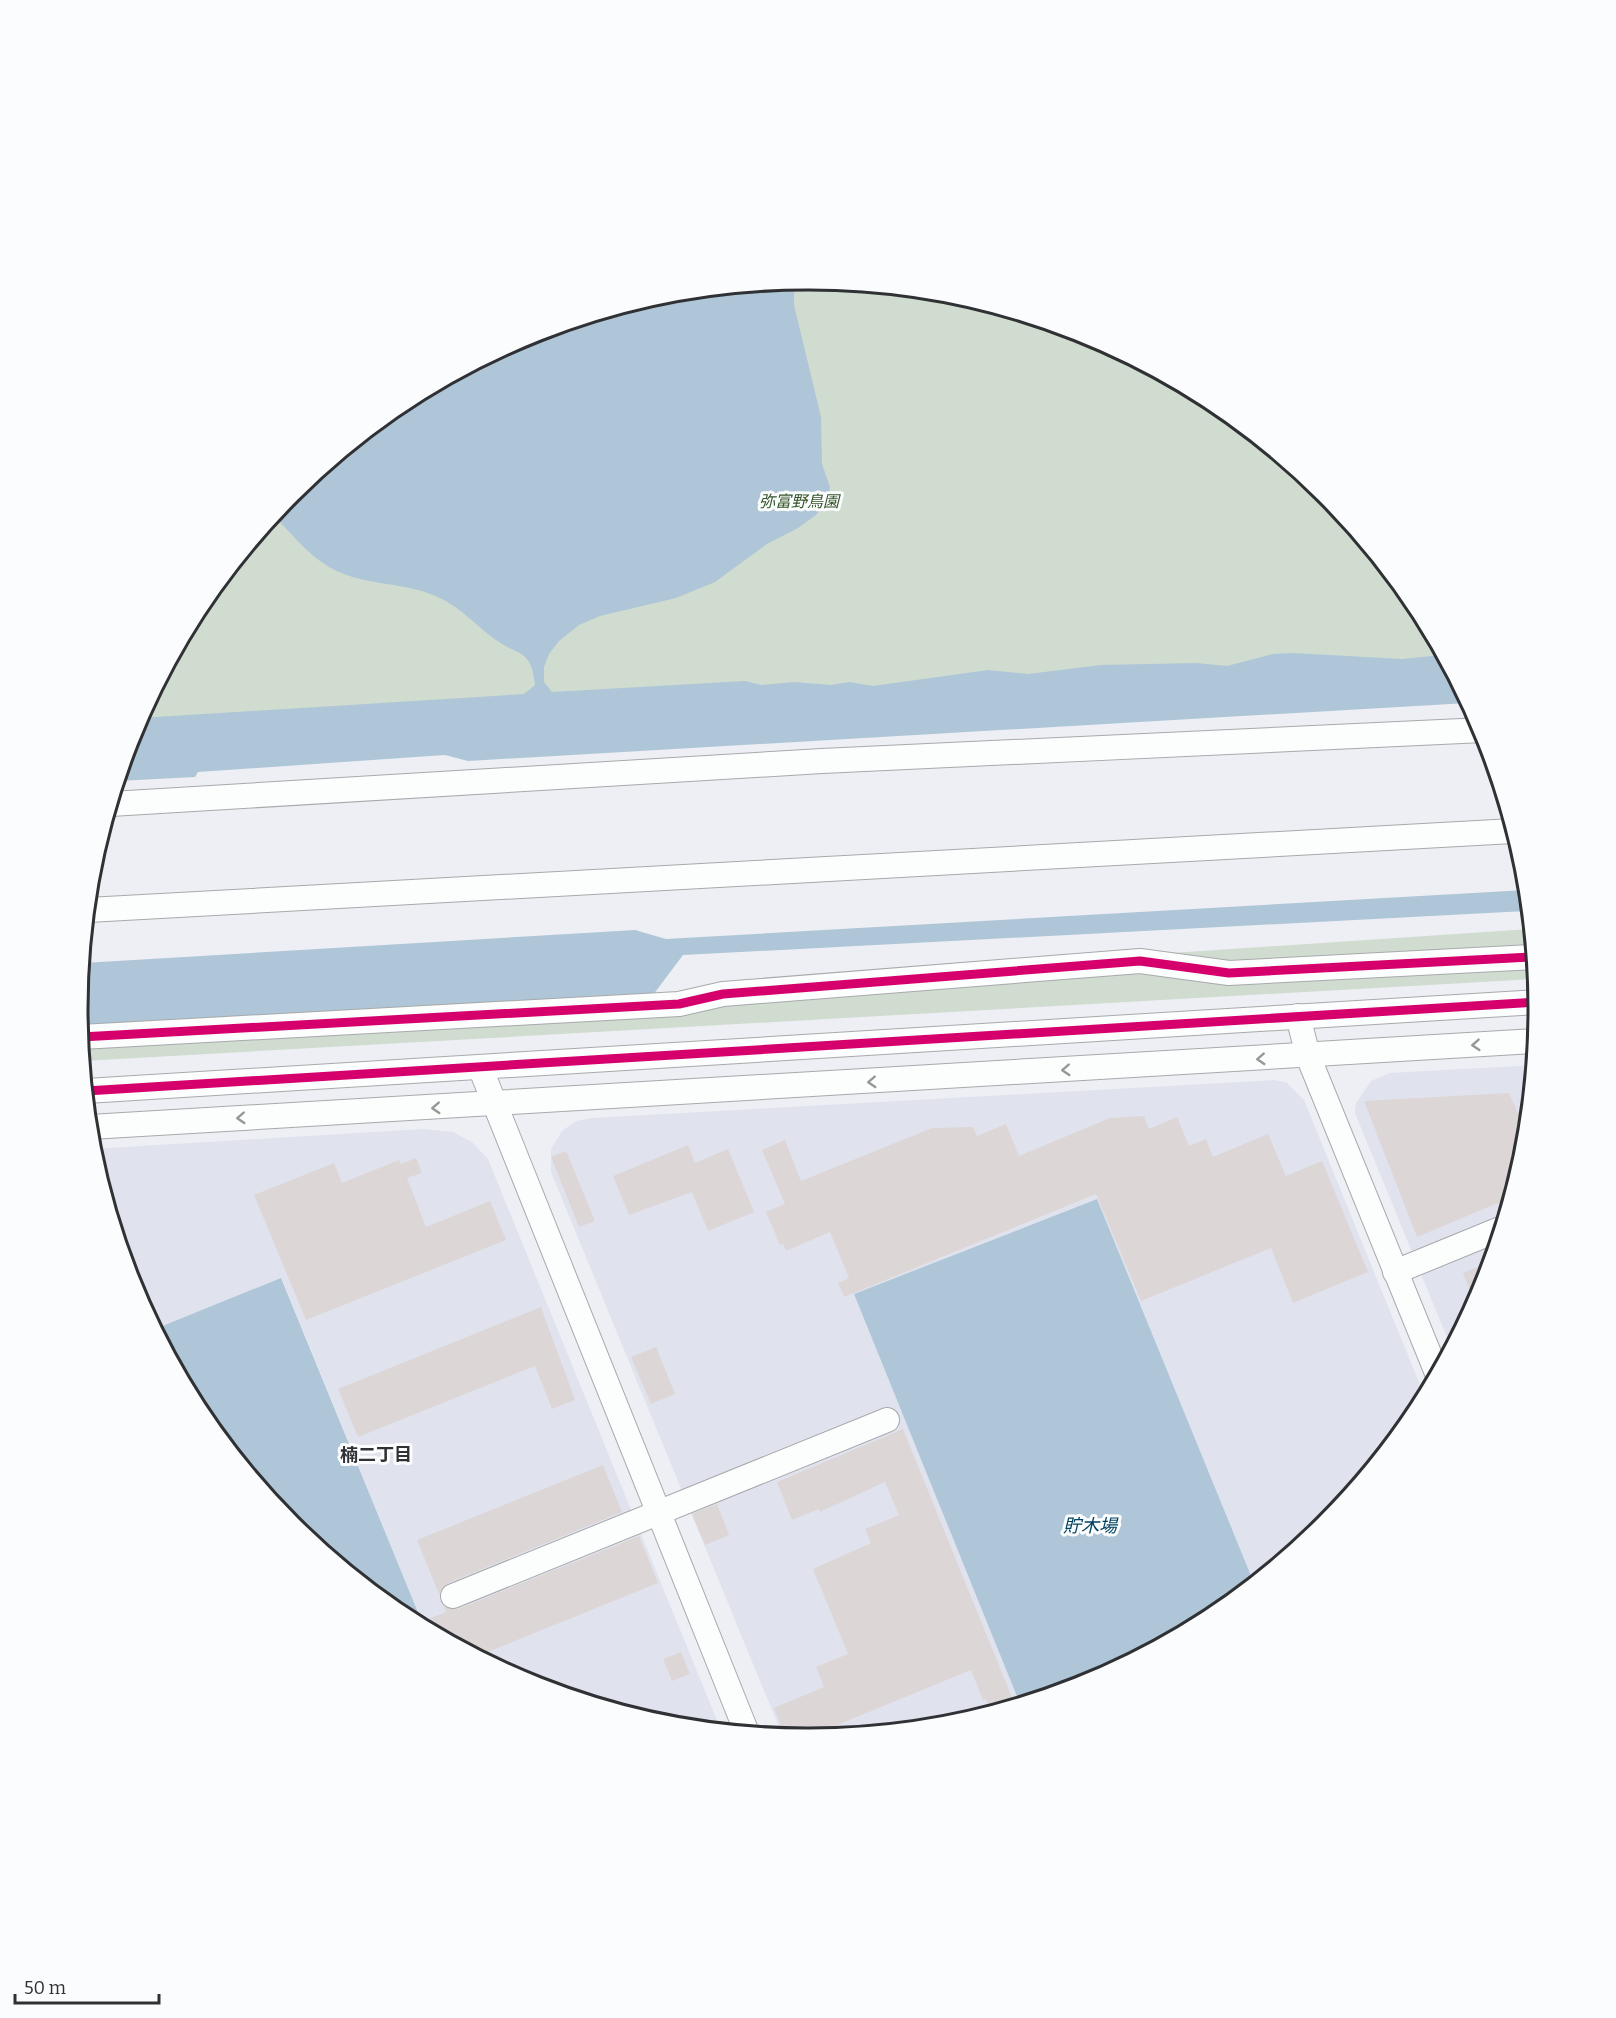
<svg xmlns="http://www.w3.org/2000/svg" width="1616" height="2018" font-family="Bitter,'Noto Sans JP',serif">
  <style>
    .built { fill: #e0e3ee }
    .green { fill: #d0dccf }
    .water { fill: #aec6d7 }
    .building { fill: #ddd6d6 }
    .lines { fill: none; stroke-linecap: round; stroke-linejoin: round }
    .minor-casing { stroke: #a8a9ac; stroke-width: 26 }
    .minor { stroke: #fcfdfd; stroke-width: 24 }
    .cycleway-casing { stroke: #fbfcfd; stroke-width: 13 }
    .cycleway { stroke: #d6006c; stroke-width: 9 }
    .oneway { stroke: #969798 }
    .labels { text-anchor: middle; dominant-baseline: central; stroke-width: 6; stroke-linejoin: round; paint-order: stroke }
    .park-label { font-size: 16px; font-style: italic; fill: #335328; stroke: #fbfcfd }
    .neighbourhood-label { font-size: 18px; font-weight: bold; fill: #303134; stroke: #fbfcfd }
    .water-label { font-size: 18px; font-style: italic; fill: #00425f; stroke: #fbfcfd }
    .rim { fill: none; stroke: #303134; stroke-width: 3 }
  </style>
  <rect width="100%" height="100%" fill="#eeeff4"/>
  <g class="built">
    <polygon points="1533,1065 1524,1152 1482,1289 1451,1347 1355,1113 1356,1103 1371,1081 1389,1073"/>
    <polygon points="1275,1080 1287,1083 1304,1100 1425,1397 1415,1415 1324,1525 1254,1583 1097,1199 854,1294 1020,1704 950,1725 808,1739 783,1737 551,1172 551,1149 562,1131 576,1121 591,1118"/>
    <polygon points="424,1129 453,1132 472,1142 488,1159 721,1730 665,1725 528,1683 424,1627 282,1279 155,1329 133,1288 92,1149"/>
  </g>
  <g class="green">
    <polygon points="808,279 951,293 1088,335 1214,402 1324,493 1415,604 1458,684 134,729 201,603 292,493 403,402 529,334 666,293"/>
    <polygon points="1530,929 1535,979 83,1061 80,1031 668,995 726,983"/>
  </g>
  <g class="water">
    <path d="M794,280v25l27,112 1,47 8,23 -2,14 -12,14 -18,13 -31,16 -52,38 -39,16 -76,18 -21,9 -20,16 -10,13 -5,13v15l8,10 193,-11 16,4 33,-3 37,3 18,-3 24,4 115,-16 40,4 73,-9 95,-2 31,3 46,-12 20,-1 109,6 40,-4 26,48 -1000,58 -23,-6 -247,17 -3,5 -77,4 22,-63 384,-24 11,-9c-4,-36 -15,-28 -39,-45 -21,-15 -37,-35 -63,-45 -29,-12 -64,-10 -94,-23 -26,-11 -46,-37 -66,-57l19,-22 111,-91 126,-68 137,-41z"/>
    <polygon points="1526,890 1528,911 683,955 653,995 80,1028 78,1009 83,963 635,930 666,939"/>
    <polygon points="1097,1199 1254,1583 1213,1616 1087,1684 1020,1704 854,1294"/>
    <polygon points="281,1278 424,1627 402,1616 292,1525 201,1414 155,1329"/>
  </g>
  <g class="building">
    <polygon points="1509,1093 1518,1113 1528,1109 1524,1152 1510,1198 1417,1237 1364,1101"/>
    <polygon points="1144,1116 1149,1129 1177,1117 1189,1146 1206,1139 1213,1157 1268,1134 1286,1176 1322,1161 1368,1272 1293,1303 1271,1248 1141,1301 1096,1194 844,1297 838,1283 849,1278 830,1232 786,1251 783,1244 780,1245 766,1212 785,1204 762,1150 785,1140 801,1181 932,1128 973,1127 977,1136 1006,1124 1019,1156 1110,1118"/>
    <polygon points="688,1145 695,1163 728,1149 754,1212 708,1231 692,1192 629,1215 613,1176"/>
    <polygon points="566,1151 595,1221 579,1227 551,1157"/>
    <polygon points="416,1158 422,1173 407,1178 426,1227 490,1201 506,1240 306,1320 254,1195 334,1163 342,1183 399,1160 401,1164"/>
    <polygon points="1490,1262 1482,1289 1475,1303 1463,1273"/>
    <polygon points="541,1307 575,1400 552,1409 535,1366 358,1437 338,1389"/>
    <polygon points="656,1347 675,1394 651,1404 631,1357"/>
    <polygon points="903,1429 1015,1705 992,1712 986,1699 983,1700 971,1670 803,1739 786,1737 774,1708 824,1687 816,1667 848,1654 813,1569 871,1543 865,1529 899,1515 885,1482 820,1512 819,1509 792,1520 777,1482"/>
    <polygon points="603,1465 622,1512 448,1583 439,1594 417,1540"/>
    <polygon points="717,1504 729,1535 705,1545 692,1514"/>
    <polygon points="639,1536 658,1583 478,1656 434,1633 429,1619 446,1612 444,1607 458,1609"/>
    <polygon points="681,1652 690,1674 672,1681 663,1659"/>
  </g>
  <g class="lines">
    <defs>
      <g id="minor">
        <polyline points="111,804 822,761 1483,730"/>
        <polyline points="88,910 1513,831"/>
        <polyline points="1298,1016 1308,1056 1437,1373"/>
        <polyline points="81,1037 679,1004 723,994 1140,961 1229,973 1533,957"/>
        <polyline points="480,1067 747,1733"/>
        <polyline points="86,1091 1537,1002"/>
        <polyline points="90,1127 1535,1041"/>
        <polyline points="1395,1272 1500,1229"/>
        <polyline points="453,1596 887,1420"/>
      </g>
    </defs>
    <use href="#minor" class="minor-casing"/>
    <use href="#minor" class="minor"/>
    <defs>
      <g id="cycleway">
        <polyline points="81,1037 679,1004 723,994 1140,961 1229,973 1533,957"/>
        <polyline points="86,1091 1537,1002"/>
      </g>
    </defs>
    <use href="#cycleway" class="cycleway-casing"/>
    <use href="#cycleway" class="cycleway"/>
  </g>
  <defs><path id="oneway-chevron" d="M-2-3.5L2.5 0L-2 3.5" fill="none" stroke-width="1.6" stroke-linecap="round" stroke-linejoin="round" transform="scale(1.5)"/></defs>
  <g class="oneway">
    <use href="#oneway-chevron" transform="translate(1476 1045) rotate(176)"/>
    <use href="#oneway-chevron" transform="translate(1261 1059) rotate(177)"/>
    <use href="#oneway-chevron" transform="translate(1066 1070) rotate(177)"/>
    <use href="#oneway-chevron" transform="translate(872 1082) rotate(177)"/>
    <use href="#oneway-chevron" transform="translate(436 1108) rotate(177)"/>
    <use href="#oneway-chevron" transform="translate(241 1118) rotate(177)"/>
  </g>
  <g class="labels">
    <g class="park-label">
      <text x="799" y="501">弥富野鳥園</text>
    </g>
    <g class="neighbourhood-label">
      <text x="376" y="1455">楠二丁目</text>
    </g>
    <g class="water-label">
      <text x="1090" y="1526">貯木場</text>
    </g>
  </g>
  <path d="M0 0H1616V2018H0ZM807 290H809A719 719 0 0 1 1528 1009V1009A719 719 0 0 1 809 1728H807A719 719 0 0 1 88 1009V1009A719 719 0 0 1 807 290Z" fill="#fbfcfd" fill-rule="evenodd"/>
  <path class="rim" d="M807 290H809A719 719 0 0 1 1528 1009V1009A719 719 0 0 1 809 1728H807A719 719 0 0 1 88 1009V1009A719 719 0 0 1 807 290Z"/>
  <path d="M15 1994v9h144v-9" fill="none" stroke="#303134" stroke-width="3"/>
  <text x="24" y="1994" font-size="18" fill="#303134" stroke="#fbfcfd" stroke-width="4.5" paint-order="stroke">50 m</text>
</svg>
